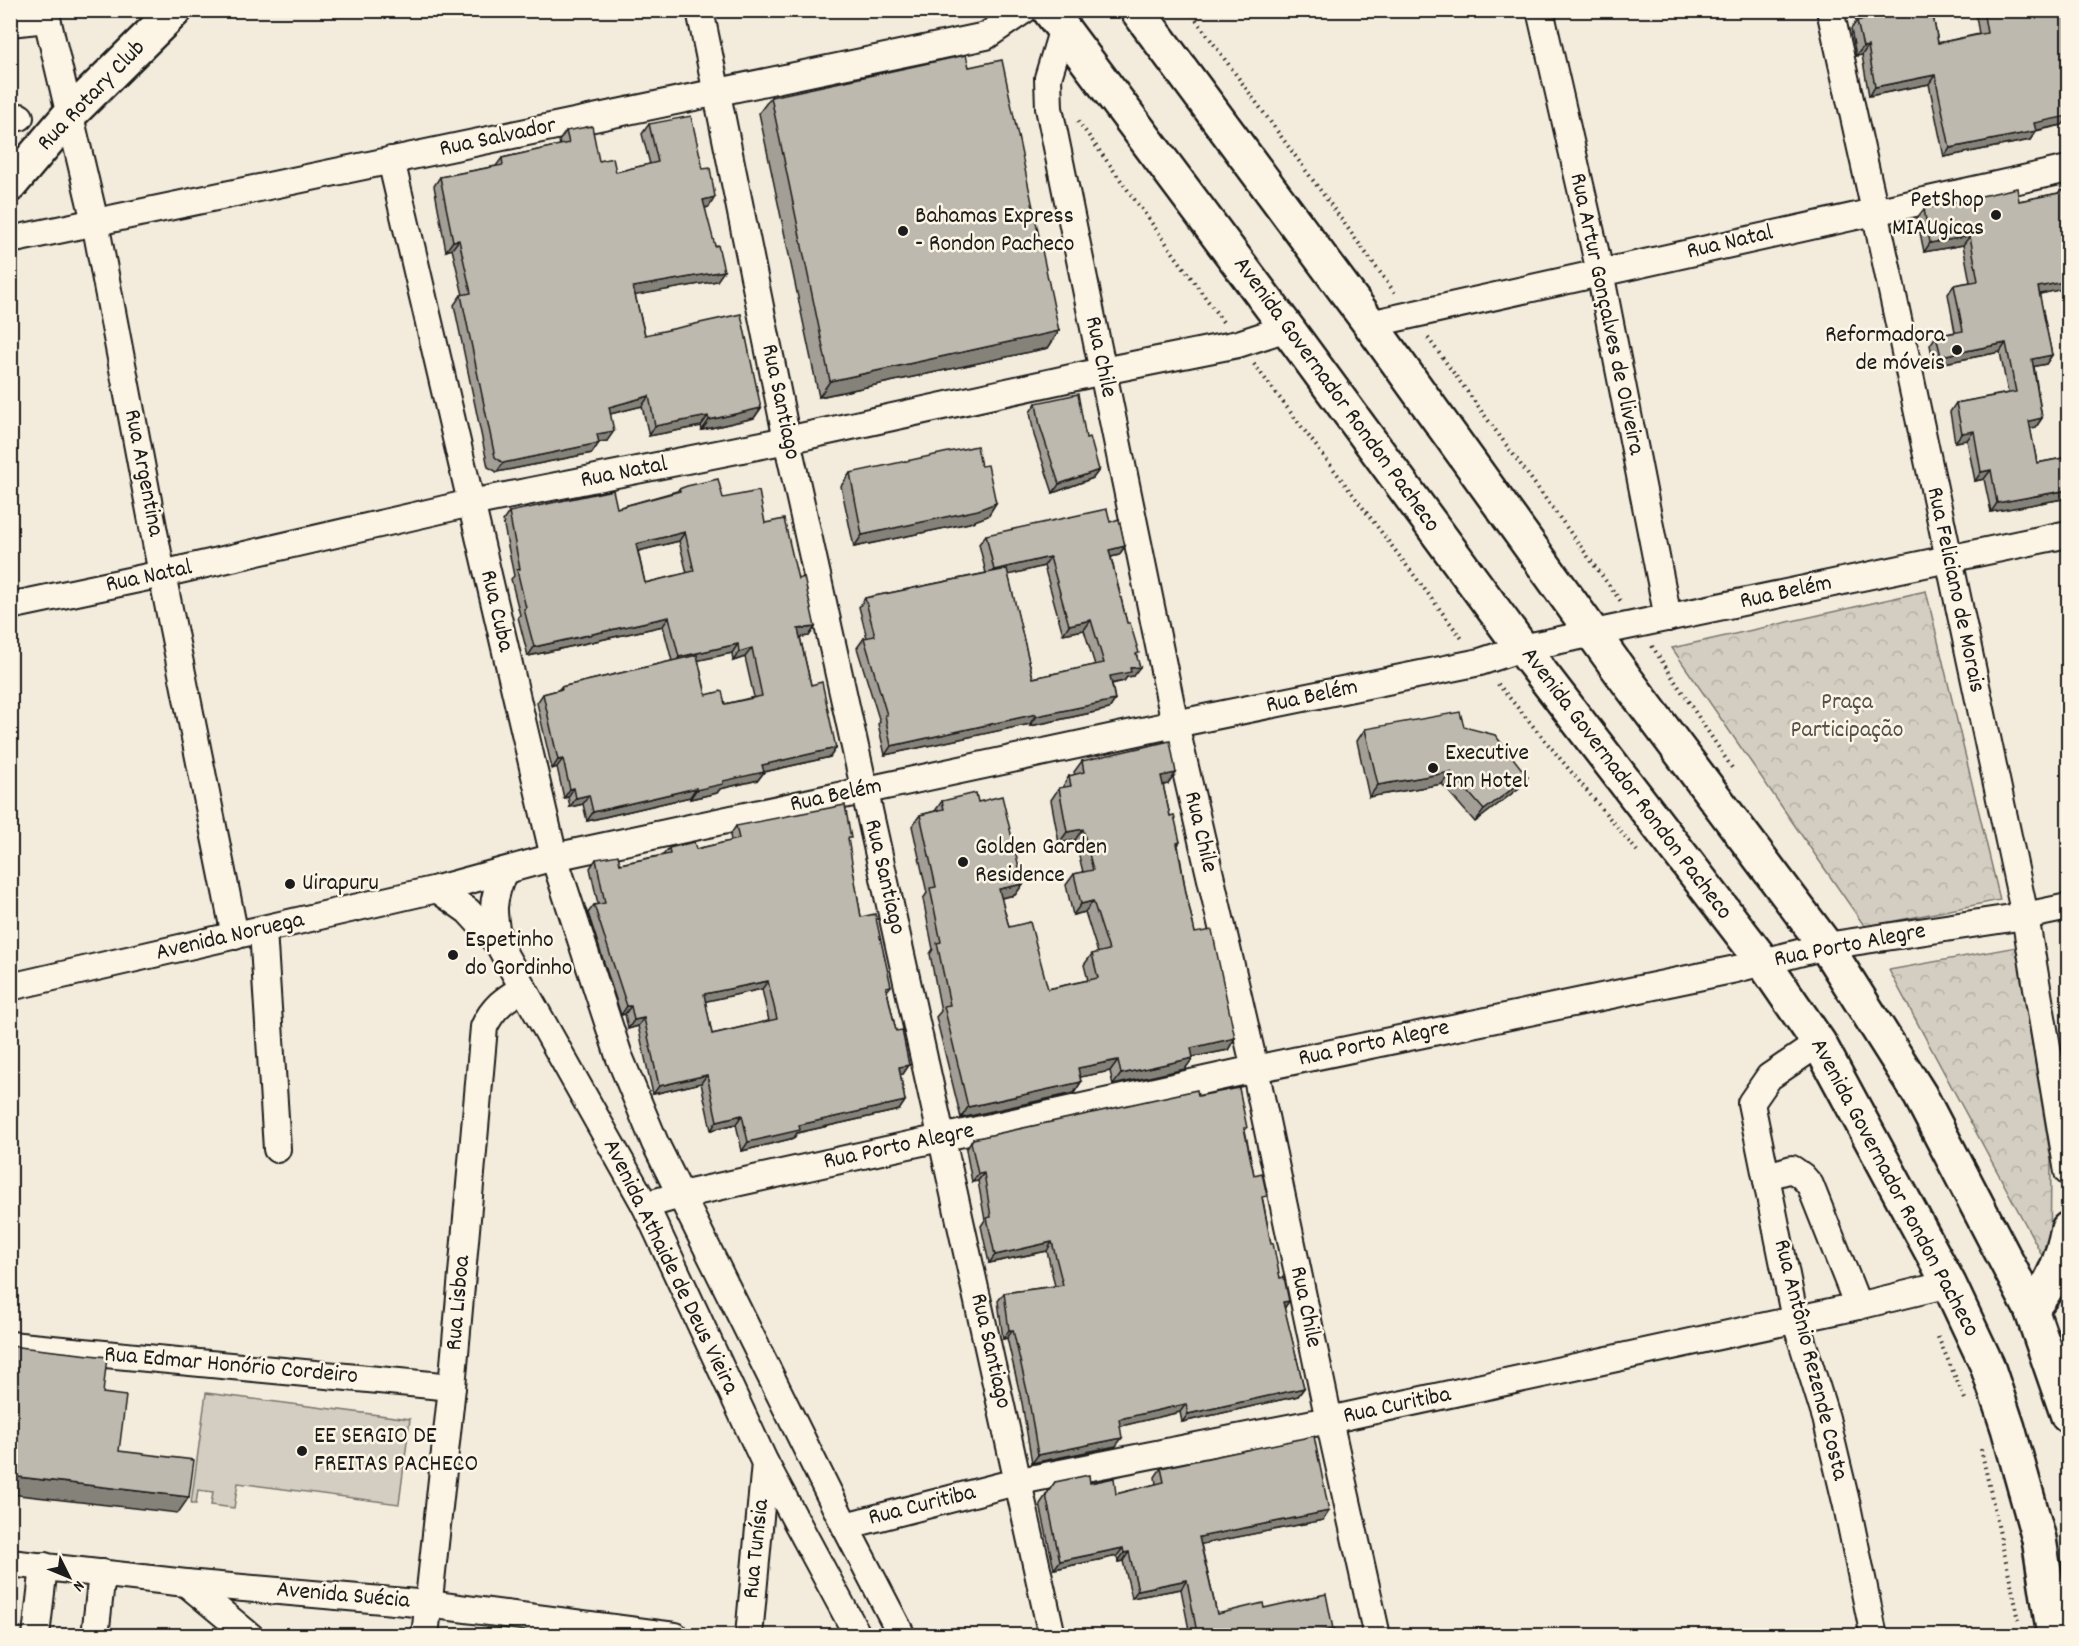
<svg xmlns="http://www.w3.org/2000/svg" width="2079" height="1646" font-family="Dekko,sans-serif">
  <style>
    .park { fill: url(#park-crowns); stroke: #78756e; stroke-width: 1.5 }
    .pitch { fill: #d3cec1; stroke: #78756e; stroke-width: 1.5 }
    .lines { fill: none; stroke-linecap: round; stroke-linejoin: round }
    .minor-casing { stroke: #1c1c1c; stroke-width: 30 }
    .major-casing { stroke: #1c1c1c; stroke-width: 38 }
    .path { stroke: #1c1c1c; stroke-width: 4; stroke-dasharray: 1.5 4.5; stroke-linecap: butt }
    .minor { stroke: #fcf5e5; stroke-width: 26 }
    .major { stroke: #fcf5e5; stroke-width: 33 }
    .wall { fill: #a39f96; stroke: #1c1c1c; stroke-width: 1.5; fill-rule: evenodd }
    .shaded-wall { fill: #85827a; stroke: #1c1c1c; stroke-width: 1.5 }
    .building { fill: #beb9ae; stroke: #1c1c1c; stroke-width: 1.5; fill-rule: evenodd }
    .poi-dot { fill: #1c1c1c; stroke: #fcf5e5; stroke-width: 2 }
    .labels { text-anchor: middle; dominant-baseline: central; stroke-width: 5; stroke-linejoin: round; paint-order: stroke }
    .street-label { font-size: 24px; fill: #1c1c1c; stroke: #fcf5e5 }
    .poi-label { font-size: 24px; fill: #1c1c1c; stroke: #fcf5e5; text-anchor: start }
    .park-label { font-size: 24px; fill: #53514e; stroke: #fcf5e5 }
  </style>
  <defs>
    <pattern id="park-crowns" width="20" height="18" patternUnits="userSpaceOnUse" patternTransform="scale(1.5)"><rect width="20" height="18" fill="#d3cec1"/><path d="M2 6a3 3 0 1 1 6 0M12 15a3 3 0 1 1 6 0" fill="none" stroke="#b5b0a5"/></pattern>
  </defs>
  <rect width="100%" height="100%" fill="#f3ecdd"/>
  <filter id="ink" filterUnits="userSpaceOnUse"><feTurbulence type="fractalNoise" baseFrequency=".0167" numOctaves="2"/><feDisplacementMap in="SourceGraphic" scale="12" xChannelSelector="R" yChannelSelector="G"/><feConvolveMatrix kernelMatrix="1 2 1 2 8 2 1 2 1" color-interpolation-filters="sRGB"/></filter>
  <g filter="url(#ink)">
    <g class="park">
      <polygon points="1926,591 2000,900 1865,927 1672,648"/>
      <polygon points="2016,947 2051,1160 2050,1270 1889,970"/>
    </g>
    <polygon class="pitch" points="206,1393 410,1419 399,1504 238,1483 234,1508 211,1505 213,1492 198,1490 196,1504 191,1504"/>
    <g class="lines">
      <defs>
        <g id="minor">
          <polyline points="45,10 95,222 162,574 235,936"/>
          <polyline points="700,10 787,440 1052,1636"/>
          <polyline points="1540,10 1600,272 1668,618"/>
          <polyline points="1830,10 1875,211 2025,916 2068,1172"/>
          <polyline points="10,23 47,19"/>
          <polyline points="1063,28 1048,78 1049,108 1175,724 1255,1069 1329,1420 1377,1636"/>
          <polyline points="10,118 20,117"/>
          <polyline points="391,160 554,857 619,1056 655,1143 845,1526 902,1636"/>
          <polyline points="10,240 986,36 1024,10"/>
          <polyline points="1370,324 2068,169"/>
          <polyline points="10,606 162,574 471,503 787,440 1103,371 1238,344 1287,328"/>
          <polyline points="437,889 468,911 499,945 645,1205 765,1463 858,1636"/>
          <polyline points="263,930 277,1149"/>
          <path d="M499,944c-7,-32 -8,-42 5,-73"/>
          <polyline points="10,987 437,889 554,857 1175,724 1480,662 1522,648 2068,534"/>
          <polyline points="1819,1043 1769,1077 1751,1103 1795,1319 1826,1418 1847,1506 1874,1636"/>
          <polyline points="1767,1176 1792,1169 1802,1176 1810,1185 1858,1306"/>
          <polyline points="645,1205 681,1195 1255,1069 1736,969 1826,946 2025,916 2068,907"/>
          <polyline points="10,1345 452,1387"/>
          <polyline points="845,1526 1020,1481 1329,1420 1858,1306 1949,1284"/>
          <polyline points="10,1563 186,1583 428,1604 675,1636"/>
          <polyline points="186,1583 250,1636"/>
          <polyline points="36,1636 44,1566"/>
          <polyline points="95,1636 102,1573"/>
          <path d="M425,1636l27,-249 32,-360c9,-20 21,-28 39,-39"/>
          <polyline points="749,1636 765,1463"/>
        </g>
        <g id="major">
          <polyline points="1049,10 1287,328 1522,648 1764,963 1819,1043 1949,1284 1987,1365 2008,1428 2039,1539 2054,1636"/>
          <polyline points="1137,10 1370,324 1625,678 1826,946 1920,1095 2031,1309 2068,1416"/>
          <polyline points="10,185 70,114 175,10"/>
          <path d="M2031,1309c21,-24 31,-49 37,-80"/>
        </g>
      </defs>
      <use href="#minor" class="minor-casing"/>
      <use href="#major" class="major-casing"/>
      <g class="path">
        <polyline points="1189,10 1395,293"/>
        <polyline points="1078,121 1223,322"/>
        <polyline points="1428,338 1622,603"/>
        <polyline points="1254,364 1463,640"/>
        <polyline points="1652,646 1732,768"/>
        <polyline points="1498,684 1637,851"/>
        <polyline points="1938,1337 1965,1399"/>
        <polyline points="1981,1449 2019,1620"/>
      </g>
      <use href="#minor" class="minor"/>
      <use href="#major" class="major"/>
    </g>
    <g class="wall">
      <polygon points="1854,10 1932,10 1938,43 1979,34 1975,10 2068,10 2068,121 2065,122 2062,125 2036,131 2030,140 1944,157 1929,84 1869,96 1862,55 1856,56 1851,29 1856,22"/>
      <polygon points="969,67 1059,331 1048,348 819,397 759,113 771,97"/>
      <polygon points="649,124 709,207 705,208 717,281 635,295 645,335 761,408 754,418 702,430 701,426 649,436 642,406 610,414 607,441 599,442 592,453 497,472 488,467 454,305 461,295 463,295 452,249 446,251 434,186 440,177 496,166 502,158 560,145 559,141 566,131 599,161 616,172 650,164 642,134"/>
      <polygon points="2068,189 2068,288 2039,294 2052,355 2046,364 2034,366 2042,418 2036,427 2030,428 2037,463 2068,457 2064,433 2068,426 2068,498 1991,512 1984,479 1975,481 1967,440 1955,442 1950,412 1956,403 2008,393 2000,352 1934,365 1930,345 1936,336 1955,332 1948,294 1954,285 1970,282 1963,245 1924,252 1917,218 1924,209 2019,201 2058,193 2060,191"/>
      <polygon points="1036,403 1086,438 1099,470 1093,478 1053,493 1034,435 1030,412"/>
      <polygon points="981,466 996,503 988,516 969,523 854,547 841,486 850,473"/>
      <path d="M679,489l44,9 42,25 33,56 17,48 -6,9 -9,1 11,48 25,63 -6,9 -66,15 -6,8 -38,9 -3,4 -27,6v-2l-103,24 -4,-17 -13,3 -2,-10 -4,1 -7,-31 -5,2 -15,-66 6,-9 15,-4 3,-3 111,-26 -9,-35 -135,30 -10,-39 2,-2 -9,-36 3,-3 -11,-55 6,-9 108,-4 60,-17zM679,541l8,32 -42,10 -7,-32zM732,653l1,8 12,-4 9,40 -29,7 -19,-9 -8,-35z"/>
      <path d="M1110,522l15,24 -6,9 -8,2 16,66 10,33 -4,20 -6,1 -3,4 -12,3 3,16 -6,9 -79,17v-2l-145,31 -7,-31 2,-2 -23,-74 7,-10h3l-8,-31 6,-9 121,-25 -7,-29 7,-9zM1044,566l19,68 21,-4 11,35 -62,13 -25,-103z"/>
      <polygon points="1464,727 1528,777 1519,788 1475,822 1442,784 1369,797 1357,741 1365,729"/>
      <polygon points="1082,761 1176,773 1168,784 1163,785 1170,816 1180,842 1178,845 1186,893 1195,933 1235,1038 1228,1050 1193,1057 1185,1069 1113,1085 1110,1071 1080,1077 1081,1082 1074,1093 961,1118 936,1017 941,1011 930,954 933,949 923,899 927,893 912,826 920,815 935,811 942,801 978,802 1023,884 1015,895 1001,898 1009,927 1048,989 1088,980 1084,965 1092,954 1098,953 1085,912 1073,915 1066,885 1074,874 1083,872 1075,840 1059,843 1051,800 1059,788 1062,788 1069,776 1075,775 1074,772"/>
      <path d="M736,826l112,16 13,75 30,69 -4,5 9,40 13,34 -6,9h-3l5,27 -6,9 -102,23 -3,5 -52,13 -6,-27 -25,6 -10,-47 -48,11 -15,-68 -10,3 -3,-15 -4,1 -33,-102 6,-8 4,-1 -8,-36 6,-9 24,5 43,-9 6,-7 27,1 35,-8 -1,-6zM762,989l7,32 -57,13 -7,-33z"/>
      <polygon points="1198,1096 1245,1130 1254,1175 1263,1201 1271,1244 1280,1278 1289,1301 1284,1308 1304,1388 1298,1396 1182,1422 1180,1412 1120,1426 1116,1446 1032,1463 1022,1403 1007,1338 1003,1339 998,1301 1004,1293 1055,1286 1047,1251 989,1263 981,1226 985,1220 978,1181 972,1182 966,1150 973,1139"/>
      <polygon points="1161,1468 1329,1511 1323,1520 1201,1544 1217,1614 1264,1608 1333,1629 1328,1635 1188,1635 1190,1635 1181,1589 1132,1598 1123,1561 1118,1562 1117,1556 1054,1569 1040,1504 1055,1482 1090,1483 1116,1494 1156,1484 1155,1477"/>
    </g>
    <g class="shaded-wall">
      <polygon points="1868,46 1862,55 1856,56 1863,47"/>
      <polygon points="1935,75 1929,84 1869,96 1875,87"/>
      <polygon points="2068,113 2068,121 2065,122 2062,125 2028,132 2034,123"/>
      <polygon points="2036,131 2030,140 1944,157 1950,148"/>
      <polygon points="715,197 709,207 697,209 703,200"/>
      <polygon points="1970,236 1963,245 1924,252 1930,243"/>
      <polygon points="459,240 452,249 446,251 453,241"/>
      <polygon points="724,271 717,281 626,297 633,287"/>
      <polygon points="2068,281 2068,288 2031,296 2038,287"/>
      <polygon points="1059,331 1048,348 819,397 830,381"/>
      <polygon points="2006,343 2000,352 1934,365 1941,356"/>
      <polygon points="2052,355 2046,364 2026,368 2032,359"/>
      <polygon points="649,396 642,406 602,416 609,407"/>
      <polygon points="761,408 754,418 702,430 709,420"/>
      <polygon points="708,416 701,426 649,436 655,426"/>
      <polygon points="2042,418 2036,427 2023,430 2029,421"/>
      <polygon points="614,431 607,441 590,443 597,434"/>
      <polygon points="1974,431 1967,440 1955,442 1962,433"/>
      <polygon points="599,443 592,453 497,472 503,463"/>
      <polygon points="1099,470 1093,478 1053,493 1059,484"/>
      <polygon points="1991,470 1984,479 1975,481 1981,472"/>
      <polygon points="2068,490 2068,498 1991,512 1997,503"/>
      <polygon points="996,503 988,516 969,523 854,547 862,535"/>
      <polygon points="685,532 679,541 630,553 636,544"/>
      <polygon points="1125,546 1119,555 1103,559 1109,550"/>
      <polygon points="1050,557 1044,566 988,580 994,570"/>
      <polygon points="669,617 663,626 528,656 534,647"/>
      <polygon points="1091,620 1084,630 1063,634 1069,625"/>
      <polygon points="815,627 809,636 792,638 798,629"/>
      <polygon points="738,644 732,653 673,666 679,657"/>
      <polygon points="752,648 745,657 733,661 739,652"/>
      <polygon points="1140,667 1133,676 1127,677 1124,681 1104,685 1110,676 1130,668"/>
      <polygon points="1115,700 1109,709 1030,726 1037,716"/>
      <polygon points="1036,714 1030,724 885,755 891,746"/>
      <polygon points="836,748 830,757 764,772 758,780 720,789 717,793 690,799 696,790 762,765"/>
      <polygon points="563,759 557,767 552,769 558,760"/>
      <polygon points="1451,772 1442,784 1369,797 1378,785"/>
      <polygon points="1176,773 1168,784 1153,787 1161,776"/>
      <polygon points="1528,777 1519,788 1475,822 1484,810"/>
      <polygon points="574,788 568,797 564,798 570,789"/>
      <polygon points="696,788 690,797 587,821 593,812"/>
      <polygon points="589,795 583,804 570,807 576,798"/>
      <polygon points="1083,829 1075,840 1059,843 1067,832"/>
      <polygon points="1023,884 1015,895 991,900 999,889"/>
      <polygon points="1093,901 1085,912 1073,915 1081,904"/>
      <polygon points="768,981 762,989 698,1003 704,994"/>
      <polygon points="627,1006 631,1006 625,1014 621,1015"/>
      <polygon points="644,1018 638,1026 628,1029 634,1020"/>
      <polygon points="1235,1038 1228,1050 1183,1059 1191,1048"/>
      <polygon points="1193,1058 1185,1069 1113,1085 1121,1074"/>
      <polygon points="1118,1060 1110,1071 1071,1079 1078,1068"/>
      <polygon points="909,1065 903,1074 893,1076 899,1067"/>
      <polygon points="707,1075 701,1083 653,1094 659,1086"/>
      <polygon points="1081,1082 1074,1093 961,1118 968,1107"/>
      <polygon points="905,1101 899,1110 797,1133 794,1138 742,1151 748,1142 799,1125"/>
      <polygon points="742,1115 736,1124 711,1130 717,1121"/>
      <polygon points="984,1173 978,1181 972,1182 978,1174"/>
      <polygon points="1052,1242 1047,1251 989,1263 995,1255"/>
      <polygon points="1289,1301 1284,1309 1283,1302"/>
      <polygon points="1009,1330 1013,1330 1007,1338 1003,1339"/>
      <polygon points="1304,1388 1298,1396 1182,1422 1188,1414"/>
      <polygon points="1186,1404 1180,1412 1113,1428 1119,1419"/>
      <polygon points="1122,1438 1116,1446 1032,1463 1038,1455"/>
      <polygon points="10,1476 189,1497 178,1513 10,1494"/>
      <polygon points="1329,1511 1323,1520 1193,1546 1199,1537"/>
      <polygon points="1123,1548 1117,1556 1054,1569 1060,1561"/>
      <polygon points="1129,1552 1123,1561 1118,1562 1124,1553"/>
      <polygon points="1187,1580 1181,1589 1132,1598 1138,1590"/>
      <polygon points="1333,1629 1328,1635 1300,1635 1301,1635"/>
    </g>
    <g class="building">
      <polygon points="1862,10 1932,10 1938,43 1987,33 1983,10 2068,10 2068,116 2034,123 2036,131 1950,148 1935,75 1875,87 1868,46 1863,47 1857,21 1864,19"/>
      <polygon points="966,55 969,67 1002,60 1059,331 830,381 771,97"/>
      <polygon points="691,116 703,169 710,168 715,197 703,200 715,246 718,245 724,271 633,287 645,335 741,314 761,408 709,420 708,416 655,426 649,396 609,407 614,431 597,434 599,443 503,463 495,457 461,295 471,293 459,240 453,241 440,177 503,165 502,158 569,143 566,131 592,126 599,161 613,158 616,172 658,162 649,124"/>
      <polygon points="2017,188 2019,201 2060,193 2060,191 2068,189 2068,281 2038,287 2052,355 2032,359 2042,418 2029,421 2037,463 2068,457 2068,490 1997,503 1991,470 1981,472 1974,431 1962,433 1956,403 2016,392 2006,343 1941,356 1936,336 1963,331 1954,285 1978,281 1970,236 1930,243 1924,209"/>
      <polygon points="1078,394 1086,438 1090,437 1099,470 1059,484 1040,426 1036,403"/>
      <polygon points="977,446 981,466 988,465 996,503 978,510 862,535 850,473"/>
      <path d="M718,479l5,19 36,-7 6,32 19,-4 14,60 6,-2 11,50 -17,2 13,56 11,-3 14,66 -74,17 2,7 -41,9v3l-27,6v-2l-103,24 -4,-17 -13,3 -2,-10 -4,1 -7,-30 -5,1 -15,-66 19,-5 -1,-2 136,-32 9,40 16,-4 3,13 37,-8 -10,-48 -13,4 -1,-8 -59,13 -10,-40 -135,30 -10,-38 2,-1 -9,-38 3,-1 -11,-57 104,-22 4,18 63,-17 -1,-2 8,-3zM685,532l9,39 -49,12 -9,-39z"/>
      <polygon points="1107,509 1110,522 1119,519 1125,546 1109,550 1127,623 1130,623 1139,653 1136,654 1140,667 1130,668 1131,672 1110,676 1115,700 1037,716 1036,714 891,746 885,715 887,715 864,638 875,636 865,598 1007,569 1033,678 1104,663 1091,620 1069,625 1050,557 994,570 986,535"/>
      <polygon points="1460,712 1464,727 1495,735 1528,777 1484,810 1451,772 1378,785 1365,729"/>
      <polygon points="1170,741 1176,773 1161,776 1170,816 1174,815 1180,842 1177,843 1186,893 1195,933 1212,930 1235,1038 1191,1048 1193,1058 1121,1074 1118,1060 1078,1068 1081,1082 968,1107 944,1006 950,1005 937,943 941,942 930,888 936,887 920,815 944,809 942,801 976,793 978,802 1002,796 1023,884 999,889 1009,927 1030,922 1048,989 1098,978 1092,954 1109,950 1093,901 1081,904 1074,874 1093,870 1083,829 1067,832 1059,788 1071,786 1069,776 1084,772 1082,761"/>
      <path d="M845,805l6,33h-3l13,79 14,-3 16,72 -5,1 10,44 6,-1 7,35 -10,2 6,34 -106,24 1,5 -52,12 -6,-27 -25,6 -10,-46 -48,11 -15,-68 -10,2 -3,-14h-4l-33,-101 11,-2 -9,-44 22,-4 2,9 50,-10 -1,-6 25,-6 2,7 43,-10 -3,-13zM768,981l9,38 -65,15 -8,-40z"/>
      <polygon points="1239,1088 1247,1128 1244,1128 1254,1175 1262,1173 1267,1196 1262,1197 1271,1244 1273,1243 1280,1278 1284,1277 1289,1301 1283,1302 1304,1388 1188,1414 1186,1404 1119,1419 1122,1438 1038,1455 1028,1395 1013,1330 1009,1330 1004,1293 1063,1285 1052,1242 995,1255 987,1218 991,1217 984,1173 978,1174 971,1142 973,1139 1197,1090 1198,1096"/>
      <polygon points="10,1346 107,1357 103,1393 126,1396 119,1451 194,1460 189,1497 10,1476"/>
      <polygon points="1314,1436 1329,1511 1199,1537 1217,1614 1263,1603 1264,1608 1326,1594 1333,1629 1301,1635 1188,1635 1197,1633 1187,1580 1138,1590 1129,1552 1124,1553 1123,1548 1060,1561 1046,1495 1055,1482 1089,1475 1090,1483 1114,1478 1116,1494 1164,1482 1161,1468"/>
    </g>
  </g>
  <g class="poi-dot">
    <circle cx="1996" cy="215" r="6"/>
    <circle cx="903" cy="231" r="6"/>
    <circle cx="1957" cy="350" r="6"/>
    <circle cx="1433" cy="768" r="6"/>
    <circle cx="963" cy="862" r="6"/>
    <circle cx="290" cy="884" r="6"/>
    <circle cx="453" cy="955" r="6"/>
    <circle cx="302" cy="1451" r="6"/>
  </g>
  <g class="labels">
    <g class="street-label">
      <text transform="translate(92 96) rotate(-46)">Rua Rotary Club</text>
      <text transform="translate(498 138) rotate(-12)">Rua Salvador</text>
      <text transform="translate(1730 243) rotate(-13)">Rua Natal</text>
      <text transform="translate(1606 314) rotate(78)">Rua Artur Gonçalves de Oliveira</text>
      <text transform="translate(1100 357) rotate(78)">Rua Chile</text>
      <text transform="translate(1336 395) rotate(54)">Avenida Governador Rondon Pacheco</text>
      <text transform="translate(780 402) rotate(78)">Rua Santiago</text>
      <text transform="translate(143 473) rotate(79)">Rua Argentina</text>
      <text transform="translate(624 473) rotate(-11)">Rua Natal</text>
      <text transform="translate(149 577) rotate(-12)">Rua Natal</text>
      <text transform="translate(1955 590) rotate(78)">Rua Feliciano de Morais</text>
      <text transform="translate(1786 593) rotate(-12)">Rua Belém</text>
      <text transform="translate(496 611) rotate(77)">Rua Cuba</text>
      <text transform="translate(1312 697) rotate(-12)">Rua Belém</text>
      <text transform="translate(1626 784) rotate(53)">Avenida Governador Rondon Pacheco</text>
      <text transform="translate(836 796) rotate(-12)">Rua Belém</text>
      <text transform="translate(1200 832) rotate(77)">Rua Chile</text>
      <text transform="translate(884 877) rotate(77)">Rua Santiago</text>
      <text transform="translate(230 937) rotate(-13)">Avenida Noruega</text>
      <text transform="translate(1850 946) rotate(-11)">Rua Porto Alegre</text>
      <text transform="translate(1374 1044) rotate(-12)">Rua Porto Alegre</text>
      <text transform="translate(899 1147) rotate(-12)">Rua Porto Alegre</text>
      <text transform="translate(1894 1188) rotate(62)">Avenida Governador Rondon Pacheco</text>
      <text transform="translate(670 1267) rotate(64)">Avenida Athaide de Deus Vieira</text>
      <text transform="translate(459 1303) rotate(-85)">Rua Lisboa</text>
      <text transform="translate(1305 1307) rotate(78)">Rua Chile</text>
      <text transform="translate(990 1351) rotate(77)">Rua Santiago</text>
      <text transform="translate(1810 1360) rotate(76)">Rua Antônio Rezende Costa</text>
      <text transform="translate(231 1366) rotate(5)">Rua Edmar Honório Cordeiro</text>
      <text transform="translate(1397 1406) rotate(-12)">Rua Curitiba</text>
      <text transform="translate(922 1506) rotate(-14)">Rua Curitiba</text>
      <text transform="translate(757 1549) rotate(-84)">Rua Tunísia</text>
      <text transform="translate(343 1596) rotate(5)">Avenida Suécia</text>
    </g>
    <g class="poi-label">
      <text x="1984" y="201" text-anchor="end">PetShop<tspan x="1984" dy="28">MIAUgicas</tspan></text>
      <text x="915" y="217">Bahamas Express<tspan x="915" dy="28">- Rondon Pacheco</tspan></text>
      <text x="1945" y="336" text-anchor="end">Reformadora<tspan x="1945" dy="28">de móveis</tspan></text>
      <text x="1445" y="754">Executive<tspan x="1445" dy="28">Inn Hotel</tspan></text>
      <text x="975" y="848">Golden Garden<tspan x="975" dy="28">Residence</tspan></text>
      <text x="302" y="884">Uirapuru</text>
      <text x="465" y="941">Espetinho<tspan x="465" dy="28">do Gordinho</tspan></text>
      <text x="314" y="1437">EE SERGIO DE<tspan x="314" dy="28">FREITAS PACHECO</tspan></text>
    </g>
    <g class="park-label">
      <text x="1847" y="703">Praça<tspan x="1847" dy="28">Participação</tspan></text>
    </g>
  </g>
  <rect width="2079" height="1646" fill="none" stroke="#fcf5e5" stroke-width="36"/>
  <rect x="18" y="18" width="2043" height="1610" fill="none" stroke="#1c1c1c" stroke-width="2" filter="url(#ink)"/>
  <g transform="translate(69 1577) rotate(133)" stroke="#fcf5e5" stroke-width="4.5" paint-order="stroke">
  <path d="M0-4.5L10 22L0 15L-10 22Z" fill="#1c1c1c"/>
  <text y="-9" font-size="16" font-weight="bold" text-anchor="middle" fill="#1c1c1c">N</text>
  </g>
</svg>
